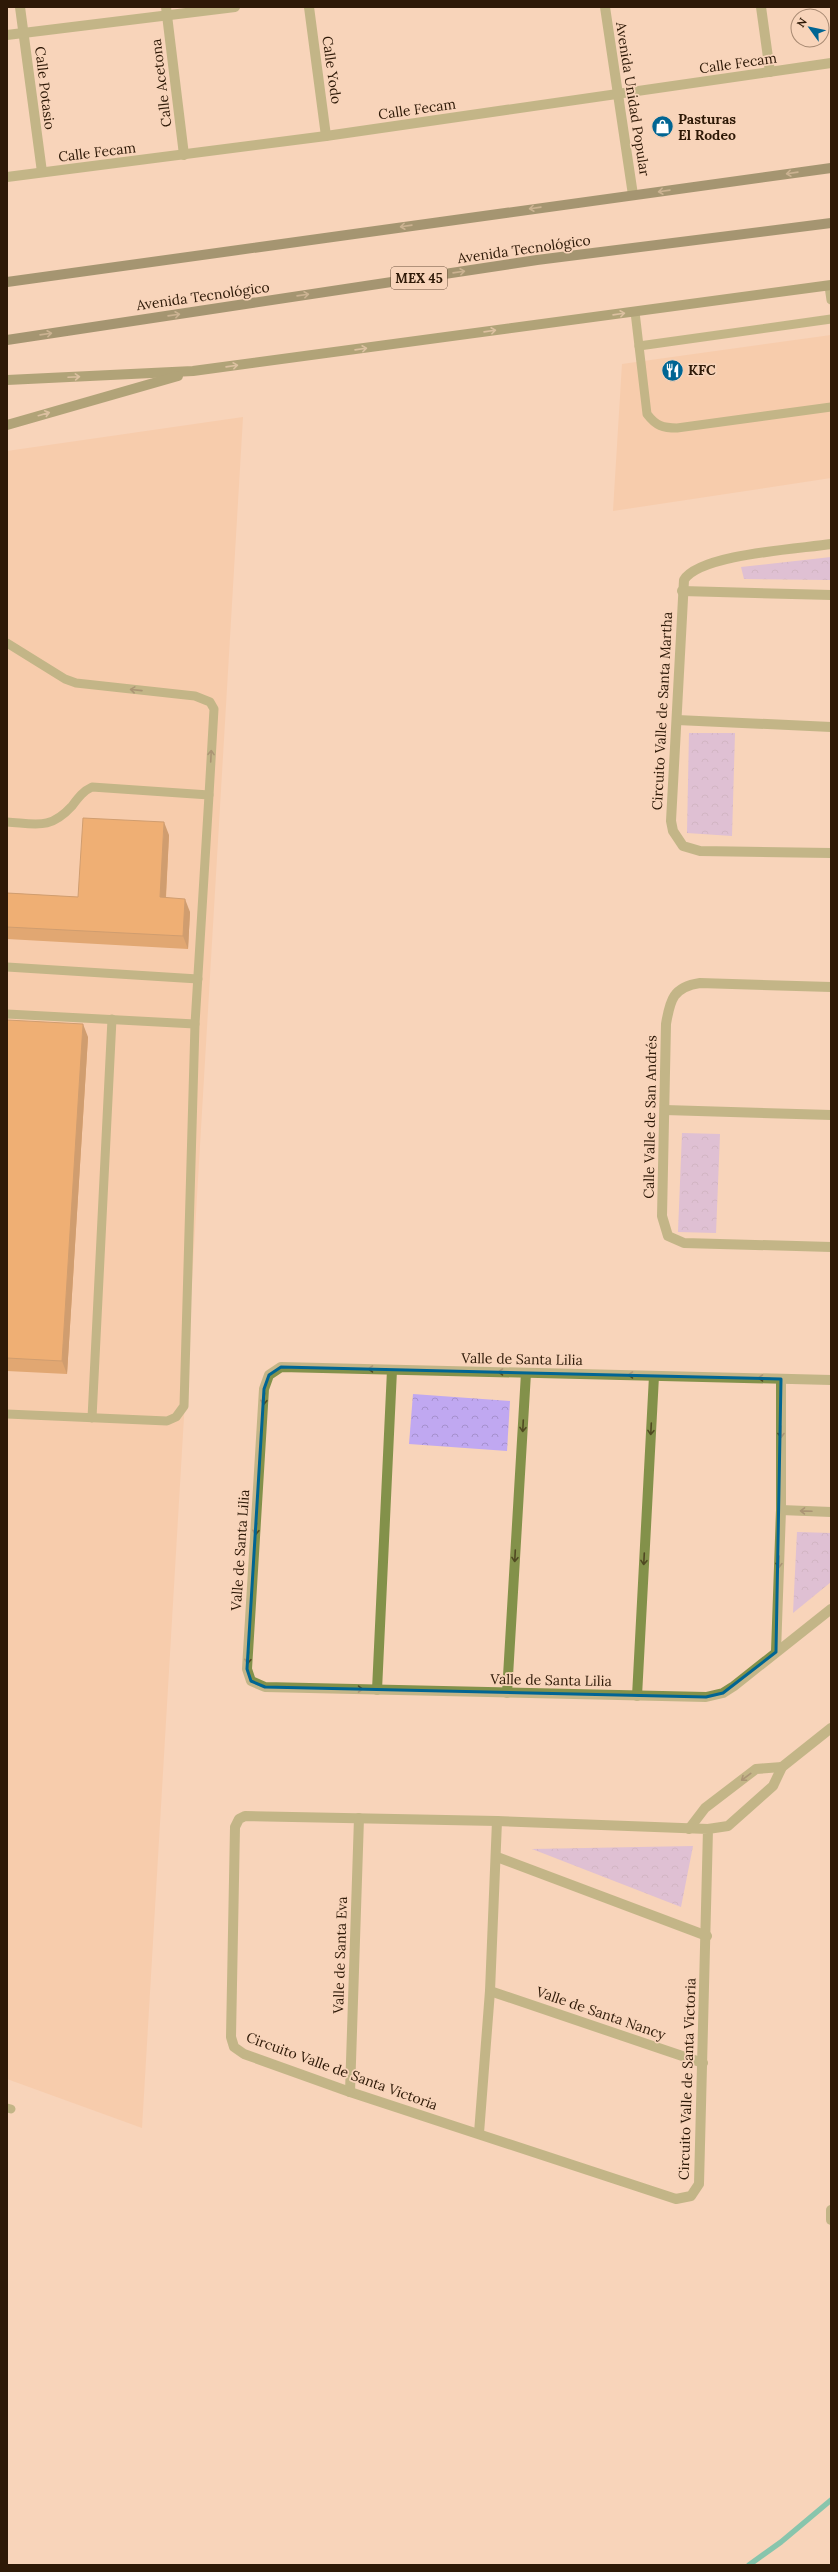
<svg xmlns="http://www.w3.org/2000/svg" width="838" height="2572" font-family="Lora,serif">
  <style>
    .built { fill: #f7c39b }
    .park { fill: url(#park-crowns) }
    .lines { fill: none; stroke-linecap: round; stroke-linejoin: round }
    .stream { stroke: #02b49c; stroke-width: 5.5 }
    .service { stroke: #83914a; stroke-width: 9 }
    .minor { stroke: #83914a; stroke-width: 10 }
    .tertiary { stroke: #83914a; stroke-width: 10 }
    .secondary { stroke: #5c6829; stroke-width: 10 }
    .primary { stroke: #424b19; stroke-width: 10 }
    .wall { fill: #c5711b }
    .shaded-wall { fill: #a05c16 }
    .building { fill: #e5831f; stroke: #a05c16 }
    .oneway { stroke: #948961 }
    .oneway2 { stroke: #baa980 }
    .oneway3 { stroke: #504922 }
    .marked { fill: none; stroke: #006593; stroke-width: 3; stroke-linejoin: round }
    .labels { text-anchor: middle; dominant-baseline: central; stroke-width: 3.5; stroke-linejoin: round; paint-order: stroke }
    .shield { fill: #f8d4ba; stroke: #6b513d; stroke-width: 1 }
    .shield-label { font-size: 13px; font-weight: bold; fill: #2e1907 }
    .street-label { font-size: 14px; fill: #2e1907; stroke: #f8d4ba }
    .poi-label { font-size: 14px; font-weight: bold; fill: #2e1907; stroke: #f8d4ba; text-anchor: start }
  </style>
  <defs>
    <pattern id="park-crowns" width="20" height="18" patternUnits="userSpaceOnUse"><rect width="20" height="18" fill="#c0a8f1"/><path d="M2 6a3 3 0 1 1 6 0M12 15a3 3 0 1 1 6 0" fill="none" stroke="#a590cd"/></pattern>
  </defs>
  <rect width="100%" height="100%" fill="#f8d4ba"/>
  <g class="built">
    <polygon points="831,335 831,478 613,511 622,364"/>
    <polygon points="243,417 142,2128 7,2079 7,451"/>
  </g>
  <g class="park">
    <polygon points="831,557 831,580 744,579 741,567"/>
    <polygon points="689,733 735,733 732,836 687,833"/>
    <polygon points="682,1133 720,1134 716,1233 678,1232"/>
    <polygon points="413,1394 510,1401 507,1451 409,1444"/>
    <polygon points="797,1532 831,1533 831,1582 793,1613"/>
    <polygon points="693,1846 681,1907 532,1849"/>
  </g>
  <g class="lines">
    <polyline class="stream" points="749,2565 781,2542 831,2500"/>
    <g class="service">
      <polyline points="829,286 831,300"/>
      <path d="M635,312l12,102c9,12 16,14 30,14l154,-21"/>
      <polyline points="639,346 831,319"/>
      <polyline points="7,643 65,679 76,683 195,696 210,702 214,709 209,795"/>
      <path d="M7,822c30,2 43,8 65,-16 6,-8 11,-15 20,-19l117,8 -14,229 -11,382 -8,11 -9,4 -160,-7"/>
      <polyline points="7,967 198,979"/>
      <polyline points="7,1014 195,1024"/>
      <polyline points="92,1418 112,1019"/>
      <polyline points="7,2108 11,2109"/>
    </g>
    <g class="minor">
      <polyline points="20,7 42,172"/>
      <polyline points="166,7 184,155"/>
      <polyline points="309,7 326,136"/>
      <polyline points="761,7 770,72"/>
      <polyline points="7,35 235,7"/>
      <polyline points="7,177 326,136 831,63"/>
      <path d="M831,544c-32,5 -131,10 -147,36l-13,241 2,10 10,15 17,5 131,2"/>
      <polyline points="682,591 831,595"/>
      <polyline points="677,720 831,727"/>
      <path d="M831,987l-131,-4c-27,4 -30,17 -34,41l-4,192 6,20 16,7 147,4"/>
      <polyline points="665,1110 831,1115"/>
      <polyline points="831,1380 281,1367 269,1375 264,1389 247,1669 251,1681 265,1687 706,1697 723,1693 734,1686 831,1609"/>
      <polyline points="781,1510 831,1512"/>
      <polyline points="776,1652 781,1510 781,1379"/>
      <polyline points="377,1690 392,1370"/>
      <polyline points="507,1693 526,1373"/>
      <polyline points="637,1696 654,1376"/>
      <polyline points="689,1829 705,1808 756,1769 782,1767"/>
      <polyline points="708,1829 699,2184 691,2196 676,2199 350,2092 244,2054 234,2047 231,2037 235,1827 239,1819 245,1816 497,1821 708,1829 728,1826 773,1786 782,1767 831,1728"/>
      <polyline points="497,1857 707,1936"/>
      <polyline points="490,1991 703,2063"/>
      <polyline points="350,2092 359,1818"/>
      <polyline points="479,2133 490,1991 497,1821"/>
      <polyline points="831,2210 831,2220"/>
    </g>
    <polyline class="tertiary" points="605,7 633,195"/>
    <g class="secondary">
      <polyline points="7,380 193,371 831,285"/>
      <polyline points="7,425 178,376"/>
    </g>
    <g class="primary">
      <polyline points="7,282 831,168"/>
      <polyline points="7,340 537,260 831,223"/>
    </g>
  </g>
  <g class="wall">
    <polygon points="169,835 166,898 190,912 188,949 7,939 7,893 78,897"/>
    <polygon points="7,1020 88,1037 67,1374 7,1371"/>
  </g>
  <g class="shaded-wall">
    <polygon points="164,822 169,835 165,910 160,897"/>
    <polygon points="185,899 190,912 188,949 183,936"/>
    <polygon points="83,1024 88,1037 67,1374 62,1361"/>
  </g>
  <g class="building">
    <polygon points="83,818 164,822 160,897 185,899 183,936 7,927 7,893 78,897"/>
    <polygon points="7,1020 83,1024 62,1361 7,1358"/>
  </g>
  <defs><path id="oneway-shaft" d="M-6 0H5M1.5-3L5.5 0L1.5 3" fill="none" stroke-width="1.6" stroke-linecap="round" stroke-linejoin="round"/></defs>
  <g class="oneway">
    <use href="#oneway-shaft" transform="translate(792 173) rotate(172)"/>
    <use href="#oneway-shaft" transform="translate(664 191) rotate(172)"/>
    <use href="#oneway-shaft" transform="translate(535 208) rotate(172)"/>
    <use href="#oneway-shaft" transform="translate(406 226) rotate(172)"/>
    <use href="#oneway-shaft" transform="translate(459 272) rotate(-8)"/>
    <use href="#oneway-shaft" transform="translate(303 295) rotate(-8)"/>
    <use href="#oneway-shaft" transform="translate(174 315) rotate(-8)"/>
    <use href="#oneway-shaft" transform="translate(46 334) rotate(-8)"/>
  </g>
  <g class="oneway2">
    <use href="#oneway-shaft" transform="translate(619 314) rotate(-8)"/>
    <use href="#oneway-shaft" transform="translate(490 331) rotate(-8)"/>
    <use href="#oneway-shaft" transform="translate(361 349) rotate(-8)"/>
    <use href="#oneway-shaft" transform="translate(232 366) rotate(-8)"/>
    <use href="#oneway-shaft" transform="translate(74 377) rotate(-3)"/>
    <use href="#oneway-shaft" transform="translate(44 414) rotate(-16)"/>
  </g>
  <g class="oneway3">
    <use href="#oneway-shaft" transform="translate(136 690) rotate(-174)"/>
    <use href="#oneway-shaft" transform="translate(211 756) rotate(-87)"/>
    <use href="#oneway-shaft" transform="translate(374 1369) rotate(-179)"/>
    <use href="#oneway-shaft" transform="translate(504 1372) rotate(-179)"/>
    <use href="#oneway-shaft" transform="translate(634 1375) rotate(-179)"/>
    <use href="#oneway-shaft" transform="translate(764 1378) rotate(-179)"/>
    <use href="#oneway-shaft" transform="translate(264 1399) rotate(94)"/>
    <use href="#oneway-shaft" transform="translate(523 1426) rotate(93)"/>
    <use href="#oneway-shaft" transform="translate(651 1429) rotate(93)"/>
    <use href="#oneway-shaft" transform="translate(781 1432) rotate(90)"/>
    <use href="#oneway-shaft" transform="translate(806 1511) rotate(-178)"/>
    <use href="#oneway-shaft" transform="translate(256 1529) rotate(94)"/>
    <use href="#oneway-shaft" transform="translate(515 1556) rotate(93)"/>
    <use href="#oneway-shaft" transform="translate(644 1559) rotate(93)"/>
    <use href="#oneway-shaft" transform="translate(779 1562) rotate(92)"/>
    <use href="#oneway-shaft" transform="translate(248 1658) rotate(94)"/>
    <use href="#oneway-shaft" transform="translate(357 1689) rotate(1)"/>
    <use href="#oneway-shaft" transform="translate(746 1777) rotate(143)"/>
  </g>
  <path d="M0 0H838V2572H0ZM281,1367l500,12 -5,273 -53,41 -17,4 -441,-10 -14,-6 -4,-12 17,-280 5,-14z" fill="#f8d4ba" fill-opacity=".55" fill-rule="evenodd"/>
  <path class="marked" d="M281,1367l500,12 -5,273 -53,41 -17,4 -441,-10 -14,-6 -4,-12 17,-280 5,-14z"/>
  <defs>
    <symbol id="shop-disc" viewBox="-11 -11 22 22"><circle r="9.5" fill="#006593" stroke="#f8d4ba"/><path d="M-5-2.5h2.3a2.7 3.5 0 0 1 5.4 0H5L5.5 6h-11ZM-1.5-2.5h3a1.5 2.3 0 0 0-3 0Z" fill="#fff"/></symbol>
    <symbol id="restaurant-disc" viewBox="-11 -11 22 22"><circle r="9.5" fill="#006593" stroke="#f8d4ba"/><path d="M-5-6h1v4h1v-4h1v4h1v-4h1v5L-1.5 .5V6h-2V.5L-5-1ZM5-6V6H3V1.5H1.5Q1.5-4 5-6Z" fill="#fff"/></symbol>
  </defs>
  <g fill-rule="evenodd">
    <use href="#shop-disc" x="650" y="114" width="25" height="25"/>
    <use href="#restaurant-disc" x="660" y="358" width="25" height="25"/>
  </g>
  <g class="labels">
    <rect class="shield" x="391" y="267" width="56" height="22" rx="3"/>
    <g class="shield-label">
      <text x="419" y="278">MEX 45</text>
    </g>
    <g class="street-label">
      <text transform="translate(738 63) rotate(-8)">Calle Fecam</text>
      <text transform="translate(332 70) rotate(82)">Calle Yodo</text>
      <text transform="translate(161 83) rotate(-97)">Calle Acetona</text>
      <text transform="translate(45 88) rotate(83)">Calle Potasio</text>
      <text transform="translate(633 99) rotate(81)">Avenida Unidad Popular</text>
      <text transform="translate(417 109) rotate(-8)">Calle Fecam</text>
      <text transform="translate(97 152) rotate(-7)">Calle Fecam</text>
      <text transform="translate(524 249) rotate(-8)">Avenida Tecnológico</text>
      <text transform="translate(203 296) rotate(-8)">Avenida Tecnológico</text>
      <text transform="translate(662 711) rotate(-87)">Circuito Valle de Santa Martha</text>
      <text transform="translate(650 1117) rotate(-89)">Calle Valle de San Andrés</text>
      <text transform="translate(522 1359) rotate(1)">Valle de Santa Lilia</text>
      <text transform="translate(240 1550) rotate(-86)">Valle de Santa Lilia</text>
      <text transform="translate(551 1680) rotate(1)">Valle de Santa Lilia</text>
      <text transform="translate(340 1955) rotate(-88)">Valle de Santa Eva</text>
      <text transform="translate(601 2013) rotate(19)">Valle de Santa Nancy</text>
      <text transform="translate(342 2071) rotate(20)">Circuito Valle de Santa Victoria</text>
      <text transform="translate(687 2079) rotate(-88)">Circuito Valle de Santa Victoria</text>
    </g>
    <g class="poi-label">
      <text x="678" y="119">Pasturas<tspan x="678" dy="16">El Rodeo</tspan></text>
      <text x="688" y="370">KFC</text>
    </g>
  </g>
  <rect width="838" height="2572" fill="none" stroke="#2e1907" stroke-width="16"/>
  <g transform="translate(810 28) rotate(303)"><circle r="19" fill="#f8d4ba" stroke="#a78972"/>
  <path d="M0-3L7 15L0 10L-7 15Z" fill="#006593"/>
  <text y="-6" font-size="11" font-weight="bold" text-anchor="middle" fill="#2e1907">N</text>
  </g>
</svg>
